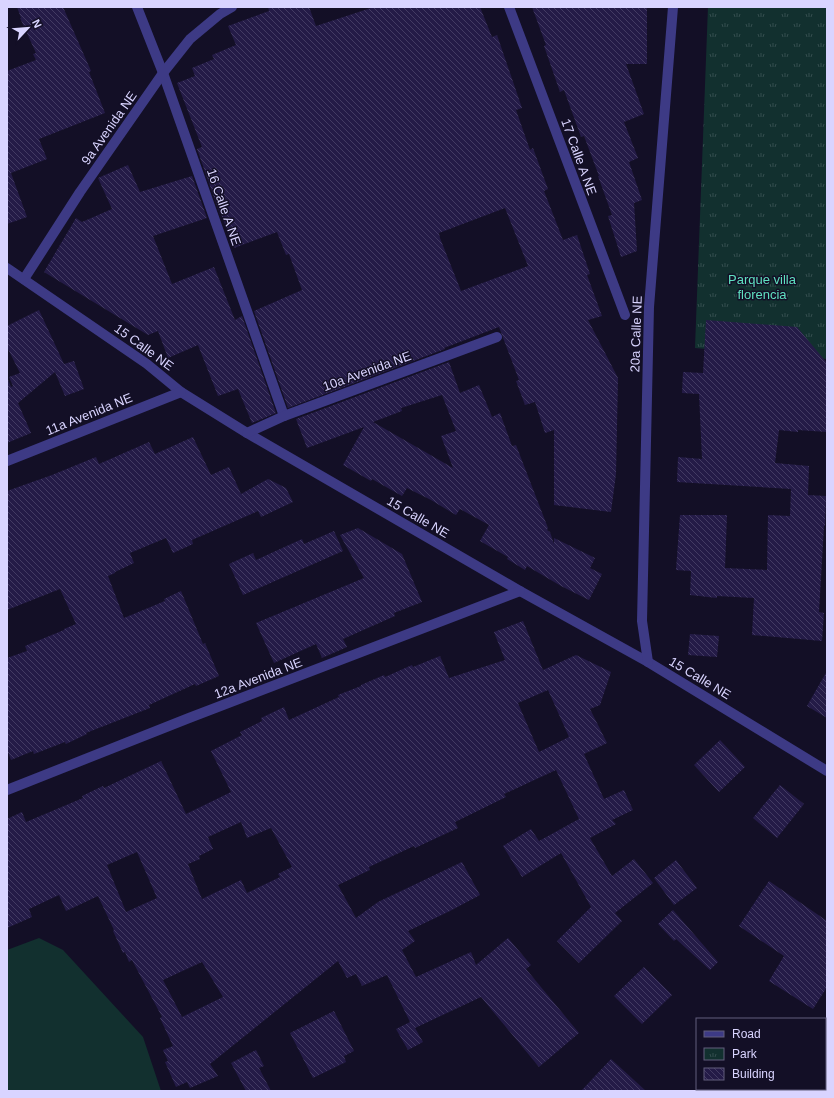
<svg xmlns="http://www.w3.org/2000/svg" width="834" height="1098" font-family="Helvetica,sans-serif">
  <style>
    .grass { fill: #12302f }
    .park { fill: url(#park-tufts) }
    .water { fill: url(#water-rules) }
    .building { fill: url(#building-back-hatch); fill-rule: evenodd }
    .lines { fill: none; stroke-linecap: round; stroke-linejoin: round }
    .minor { stroke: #3d3a85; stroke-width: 10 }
    .labels { text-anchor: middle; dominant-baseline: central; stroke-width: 3; stroke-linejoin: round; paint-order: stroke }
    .street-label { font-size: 13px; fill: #d9d4ff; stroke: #130f26 }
    .park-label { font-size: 13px; fill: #5fe0c0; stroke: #130f26 }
  </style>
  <defs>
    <pattern id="park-tufts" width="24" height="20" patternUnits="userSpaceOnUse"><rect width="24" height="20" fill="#12302f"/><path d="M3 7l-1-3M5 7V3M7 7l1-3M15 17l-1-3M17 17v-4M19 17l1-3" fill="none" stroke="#344d4e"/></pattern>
    <pattern id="water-rules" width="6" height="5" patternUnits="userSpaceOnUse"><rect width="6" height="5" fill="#0c2248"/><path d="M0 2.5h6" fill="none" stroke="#2f4163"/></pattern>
    <pattern id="building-back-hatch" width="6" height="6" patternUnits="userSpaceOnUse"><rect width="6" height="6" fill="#241b47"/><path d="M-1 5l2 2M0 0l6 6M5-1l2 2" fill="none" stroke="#433b63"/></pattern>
  </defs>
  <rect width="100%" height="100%" fill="#130f26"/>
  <polygon class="grass" points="39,938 63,950 143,1037 161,1091 7,1091 7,950"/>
  <polygon class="park" points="708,7 827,7 827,359 695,348"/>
  <polygon class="water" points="827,1060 827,1091 801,1091 802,1089 825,1089 825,1062"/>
  <g class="building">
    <polygon points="17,7 63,7 91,71 89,72 105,113 39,139 47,159 11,173 27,217 7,224 7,71 36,60 33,54 36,53 20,18 21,18"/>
    <path d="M268,7h41l7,19 58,-19h106l12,30 5,-2 25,73 -6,2 14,40 3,-2 15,41 -4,2 19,49 14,-5 13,39 -3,1 15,41 -14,4 30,58 -2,96 -5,38 -57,-7v-75l-9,3 -10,-31 -10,3 -9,-24 3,-1 -20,-53 -55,21 1,1 -157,59 -34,-97 48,-21 -13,-36 -3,1 -9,-23 -43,16 -13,-34h-1l-23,-65 5,-2 -25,-64 18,-7 -3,-8 22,-9 -2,-4 24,-10 -8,-19 41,-15zM505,208l23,58 -67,25 -21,-53 -1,-5z"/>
    <polygon points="532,7 647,7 647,64 626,64 644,114 624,122 638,158 629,162 642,200 634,203 637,251 621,257 608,216 612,215 598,176 599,176 584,136 581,137 564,90 560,92 544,46 546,45"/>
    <polygon points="128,165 140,192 192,176 207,218 153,236 172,284 214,267 235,320 242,316 276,413 252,423 238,389 218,396 198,345 168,358 158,331 148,335 44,272 76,218 82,222 112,209 98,178"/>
    <polygon points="39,310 64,364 74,361 84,389 65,396 55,372 18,403 31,433 7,443 7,377 11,387 13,386 9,377 20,373 7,347 7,326"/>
    <polygon points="706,320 797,327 827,363 827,432 798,430 798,432 779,430 775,463 809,466 808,495 826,496 825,526 824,526 819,612 824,613 822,641 752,635 754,598 717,596 717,598 690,595 691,571 676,570 680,515 727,515 725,568 767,570 768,515 790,516 791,489 677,482 678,457 702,459 699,394 682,393 683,372 703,373"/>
    <path d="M449,362l11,31 19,-8 13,32 8,-4 12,33 4,-1 32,83 -1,2 3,2 4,12v-6l41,20 -5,10 12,6 -13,26 -28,-14 -34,-20 -2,4 -18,-11 1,-2 -28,-16 9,-16 -29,-16 -4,6 -25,-15 -24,-12 -5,8 -30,-17 -1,2 -28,-16 21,-38 -57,21 -11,-29zM442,395l14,36 -15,5 12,32 -80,-46 29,-11 -1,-3z"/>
    <polygon points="193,437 211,475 229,467 241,494 268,479 286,488 293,502 261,517 258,511 192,540 193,544 173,553 166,538 130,553 134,563 115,572 115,573 108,576 124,618 165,601 164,599 181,591 203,644 205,643 219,676 196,686 195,684 149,705 150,708 86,733 87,734 66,744 65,742 34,754 33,751 11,760 7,750 7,658 27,651 25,646 64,630 64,629 76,624 60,589 7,610 7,491 52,475 96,457 99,464 149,442 155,454"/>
    <polygon points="358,528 402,554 422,602 394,613 395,616 343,639 347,647 322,658 316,644 274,663 256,623 364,578 340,535"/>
    <polygon points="334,531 343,551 243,595 229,564 253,553 256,560 302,539 304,544"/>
    <path d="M523,621l20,49 33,-15 35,17 -11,33 -10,4 17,34 -23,11 20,45 20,-9 9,20 -21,10 4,4 -26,14 22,38 22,-17 19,24 -38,30 7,8 -43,42 -22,-22 34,-34 -30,-54 -39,24 -19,-31 28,-17 8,12 40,-22 -23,-49 -52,24 2,3 -51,25 3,6 -43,20 -1,-2 -45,21 1,3 -32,15 18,33 22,-16 84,-40 18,33 -30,16 -42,20 7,10 -13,9 14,27 55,-25 5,13 32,-27 23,27 -5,4 53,64 -40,34 -58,-70 -66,31 8,14 -15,8 -12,-21 14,-7 -23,-47 -25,11 -6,-12 -9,4 -9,-17 -128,103 8,12 -28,12 -3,-6 -11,5 -11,-25 3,-1 -5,-11 10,-4 -13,-28 2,-1 -30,-57 -3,2 -4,-10 -2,1 -10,-22 1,-1 -16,-34 -32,15 -7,-16 -30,14 3,8 -25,11v-109l15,-7 4,10 57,-24 -1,-2 21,-10 1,2 57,-27 25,53 45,-22 -20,-41 31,-16 -2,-3 22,-11 -1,-3 23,-11 5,13 50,-23 -1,-2 23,-9v-1l23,-10 1,2 27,-12 1,2 27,-11 9,22 56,-18 -11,-28zM548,690l21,47 -30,15 -21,-49zM241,822l6,16 24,-10 21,39 -14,7 2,3 -33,16 -6,-13 -39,19 -14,-35 12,-5 -1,-3 14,-7 -5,-12zM137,852l20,46 -31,14 -19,-47zM202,962l21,35 -41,20 -19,-37z"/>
    <polygon points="690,634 719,636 717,657 688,655"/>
    <polygon points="827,671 827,718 807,706"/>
    <polygon points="720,740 745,767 719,792 694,765"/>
    <polygon points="780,785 804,804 777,838 753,818"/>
    <polygon points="676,860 697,888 674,905 654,878"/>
    <polygon points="769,881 827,921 827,987 813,1009 769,981 784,956 739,926"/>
    <polygon points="673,910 718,962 710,970 676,939 674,941 658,924"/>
    <polygon points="644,967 672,995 642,1024 614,996"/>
    <polygon points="334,1011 354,1051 344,1056 346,1062 313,1078 290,1033"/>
    <polygon points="256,1050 264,1066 259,1068 271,1091 246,1091 231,1063"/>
    <polygon points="611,1059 646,1091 581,1091"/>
  </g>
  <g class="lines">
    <g class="minor">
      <polyline points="137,7 163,73 284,416"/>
      <polyline points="509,7 625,315"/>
      <polyline points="7,268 147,364 181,392 247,433 520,591 648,662 827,771"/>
      <polyline points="24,279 80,192 163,73 190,39 220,14 232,7"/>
      <polyline points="247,433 284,416 497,337"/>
      <polyline points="7,461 181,392"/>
      <polyline points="648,662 642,621 649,307 673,7"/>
      <polyline points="7,790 189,718 520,591"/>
    </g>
  </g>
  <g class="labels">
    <g class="street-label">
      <text transform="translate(109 128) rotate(-55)">9a Avenida NE</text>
      <text transform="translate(579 157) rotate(70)">17 Calle A NE</text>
      <text transform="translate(224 207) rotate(71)">16 Calle A NE</text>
      <text transform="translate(636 334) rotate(-88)">20a Calle NE</text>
      <text transform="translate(144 347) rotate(36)">15 Calle NE</text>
      <text transform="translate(367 371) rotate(-20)">10a Avenida NE</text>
      <text transform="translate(89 414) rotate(-22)">11a Avenida NE</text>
      <text transform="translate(418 517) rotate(30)">15 Calle NE</text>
      <text transform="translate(258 678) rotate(-21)">12a Avenida NE</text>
      <text transform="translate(700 678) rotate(31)">15 Calle NE</text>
    </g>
    <g class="park-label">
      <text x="762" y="279">Parque villa<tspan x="762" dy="15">florencia</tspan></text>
    </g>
  </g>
  <rect width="834" height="1098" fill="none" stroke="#d9d4ff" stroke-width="16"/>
  <rect x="696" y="1018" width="130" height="72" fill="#130f26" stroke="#625e7d"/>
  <rect x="704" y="1031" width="20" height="6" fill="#3d3a85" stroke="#625e7d"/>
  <text x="732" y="1038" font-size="12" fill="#d9d4ff">Road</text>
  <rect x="704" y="1048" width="20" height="12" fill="url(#park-tufts)" stroke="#625e7d"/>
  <text x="732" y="1058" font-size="12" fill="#d9d4ff">Park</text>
  <rect x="704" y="1068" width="20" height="12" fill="url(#building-back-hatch)" stroke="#625e7d"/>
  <text x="732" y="1078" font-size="12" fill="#d9d4ff">Building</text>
  <g transform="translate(28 28) rotate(64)" stroke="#130f26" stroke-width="3" paint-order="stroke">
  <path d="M0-3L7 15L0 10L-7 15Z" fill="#d9d4ff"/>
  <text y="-6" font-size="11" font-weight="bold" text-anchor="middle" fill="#d9d4ff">N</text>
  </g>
</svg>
